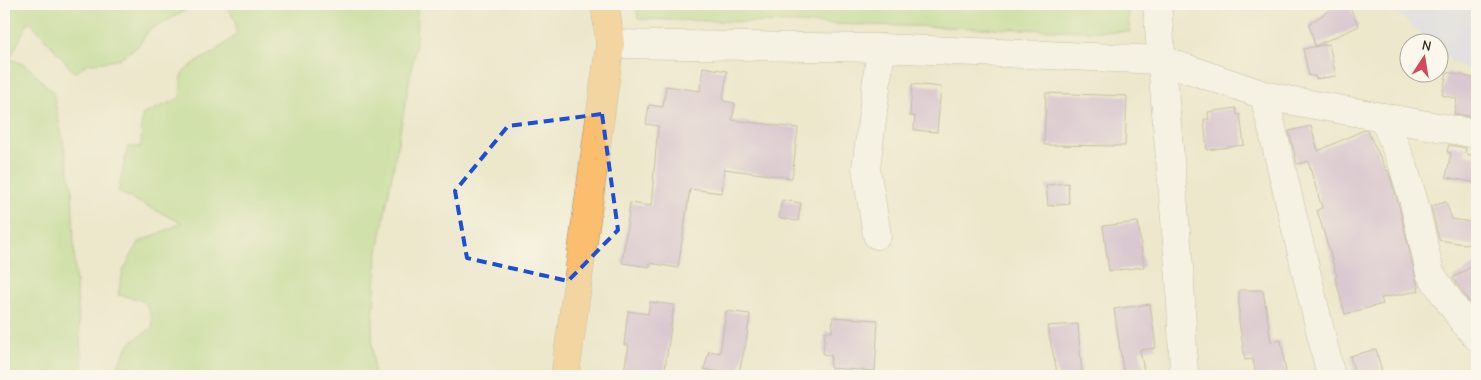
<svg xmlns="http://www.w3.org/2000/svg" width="1481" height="380" font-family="'Comic Neue',sans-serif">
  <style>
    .built { fill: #d4d8f9 }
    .green { fill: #b0d984; stroke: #768251 }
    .building { fill: #c3a1d7 }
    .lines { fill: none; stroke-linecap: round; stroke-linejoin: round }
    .minor-casing { stroke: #948975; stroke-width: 29 }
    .major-casing { stroke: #948975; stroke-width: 29 }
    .minor { stroke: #fff; stroke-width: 28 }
    .major { stroke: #fabe6e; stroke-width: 28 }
    .marked { fill: none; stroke: #1d4ed8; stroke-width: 4; stroke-dasharray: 10 6; stroke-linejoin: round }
  </style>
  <rect width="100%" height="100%" fill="#fbf7ec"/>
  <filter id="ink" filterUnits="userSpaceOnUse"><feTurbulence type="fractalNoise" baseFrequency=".02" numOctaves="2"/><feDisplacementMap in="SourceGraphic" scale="10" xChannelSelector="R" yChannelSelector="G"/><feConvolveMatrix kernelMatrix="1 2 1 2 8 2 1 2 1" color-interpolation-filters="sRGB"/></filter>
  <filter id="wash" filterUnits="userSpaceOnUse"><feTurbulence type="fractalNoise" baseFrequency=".0096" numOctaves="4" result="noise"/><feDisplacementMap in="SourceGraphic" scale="20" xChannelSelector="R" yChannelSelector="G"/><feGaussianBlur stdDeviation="1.12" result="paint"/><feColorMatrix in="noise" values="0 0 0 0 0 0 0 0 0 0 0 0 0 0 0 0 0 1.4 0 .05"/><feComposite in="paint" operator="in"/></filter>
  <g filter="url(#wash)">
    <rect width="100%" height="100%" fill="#ede8cc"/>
    <polygon class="built" points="1387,4 1477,4 1477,72 1452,62 1439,50 1438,42 1430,42"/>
    <g class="green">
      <polygon points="4,4 192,4 181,13 149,30 138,46 117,60 87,64 75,73 29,20 10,59 26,65 53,92 72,186 75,272 83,376 4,376"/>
      <path d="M220,4h197l-1,40 -39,213 -5,82 2,37h-262l17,-32 24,-17c-5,-28 -8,-27 -35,-32l5,-24 16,-29 43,-19 -64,-31 10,-45h13l1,-32 38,-17 2,-25 14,-11 19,-10 21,-17v-14l-11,-16z"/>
      <polygon points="636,4 1127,4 1130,32 638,19"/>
    </g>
    <g id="blocks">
      <g class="building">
        <polygon points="1338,4 1348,4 1359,26 1315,46 1309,24"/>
        <polygon points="1329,44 1336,76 1316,79 1315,76 1309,76 1303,49"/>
        <polygon points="703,67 727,71 723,101 735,103 732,120 798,128 792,178 724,169 722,193 690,189 678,268 650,263 650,267 622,263 630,203 651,206 658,126 646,124 649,105 663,107 666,86 700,91"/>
        <polygon points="1447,72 1477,79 1477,109 1474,108 1472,117 1454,114 1457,99 1442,95"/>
        <polygon points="912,84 941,87 937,132 914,130 915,116 910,116"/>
        <polygon points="1046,93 1127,96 1125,146 1044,145"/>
        <polygon points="1236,108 1237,115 1240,114 1244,145 1207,150 1204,119 1209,119 1208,112"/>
        <polygon points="1311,126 1318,151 1364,130 1367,130 1387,171 1388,170 1399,206 1419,291 1381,298 1383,304 1345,314 1335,277 1337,276 1317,210 1322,208 1308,161 1297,164 1289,131"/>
        <polygon points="1449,145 1466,148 1465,154 1477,156 1477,183 1446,177 1451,153 1447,152"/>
        <polygon points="1068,183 1069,204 1048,206 1046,185"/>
        <polygon points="782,200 801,203 798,221 779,218"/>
        <polygon points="1446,202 1452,219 1477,223 1477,246 1439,240 1431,206"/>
        <polygon points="1138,222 1144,267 1109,271 1103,226"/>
        <polygon points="1477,263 1477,314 1453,278"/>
        <polygon points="1239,290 1263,290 1271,342 1281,340 1286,373 1256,376 1253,359 1245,360 1239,321"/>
        <polygon points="650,302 674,305 664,376 623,376 629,345 624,345 628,311 648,314"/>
        <polygon points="1150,304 1156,348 1140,350 1145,376 1124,376 1114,309"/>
        <polygon points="726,311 750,314 746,343 738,376 704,369 709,351 720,353"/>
        <polygon points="833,317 878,320 875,371 830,368 831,355 823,354 825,331 832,332"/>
        <polygon points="1078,324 1082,376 1058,376 1047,326"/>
        <polygon points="1376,349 1383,376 1355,376 1350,356"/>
      </g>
    </g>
  </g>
  <g filter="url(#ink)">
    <use href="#blocks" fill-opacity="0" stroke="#948975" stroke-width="1"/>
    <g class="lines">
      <defs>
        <g id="minor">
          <polyline points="1157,4 1180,279 1184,376"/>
          <polyline points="610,44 881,48 1162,60 1264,95 1287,100 1477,134"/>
          <polyline points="1264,95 1331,376"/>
          <polyline points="1383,117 1403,165 1414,202 1430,273 1463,321 1477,337"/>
          <polyline points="877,235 866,168 881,48"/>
        </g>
        <polyline id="major" points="565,376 610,44 605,4"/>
      </defs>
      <use href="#minor" class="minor-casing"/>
      <use href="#major" class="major-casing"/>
      <use href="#minor" class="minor"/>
      <use href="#major" class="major"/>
    </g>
  </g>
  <path d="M0 0H1481V380H0ZM602,114l16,116 -50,51 -101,-23 -12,-67 53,-65z" fill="#ede8cc" fill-opacity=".55" fill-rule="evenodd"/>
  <path class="marked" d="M602,114l16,116 -50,51 -101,-23 -12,-67 53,-65z"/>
  <rect width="1481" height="380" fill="none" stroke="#fbf7ec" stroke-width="20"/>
  <g transform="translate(1424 58) rotate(12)"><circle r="24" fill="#fbf7ec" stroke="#aea59a"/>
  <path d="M0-4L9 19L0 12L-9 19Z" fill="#d1495b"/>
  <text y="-8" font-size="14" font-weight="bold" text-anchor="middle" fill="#3b2a1e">N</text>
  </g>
</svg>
